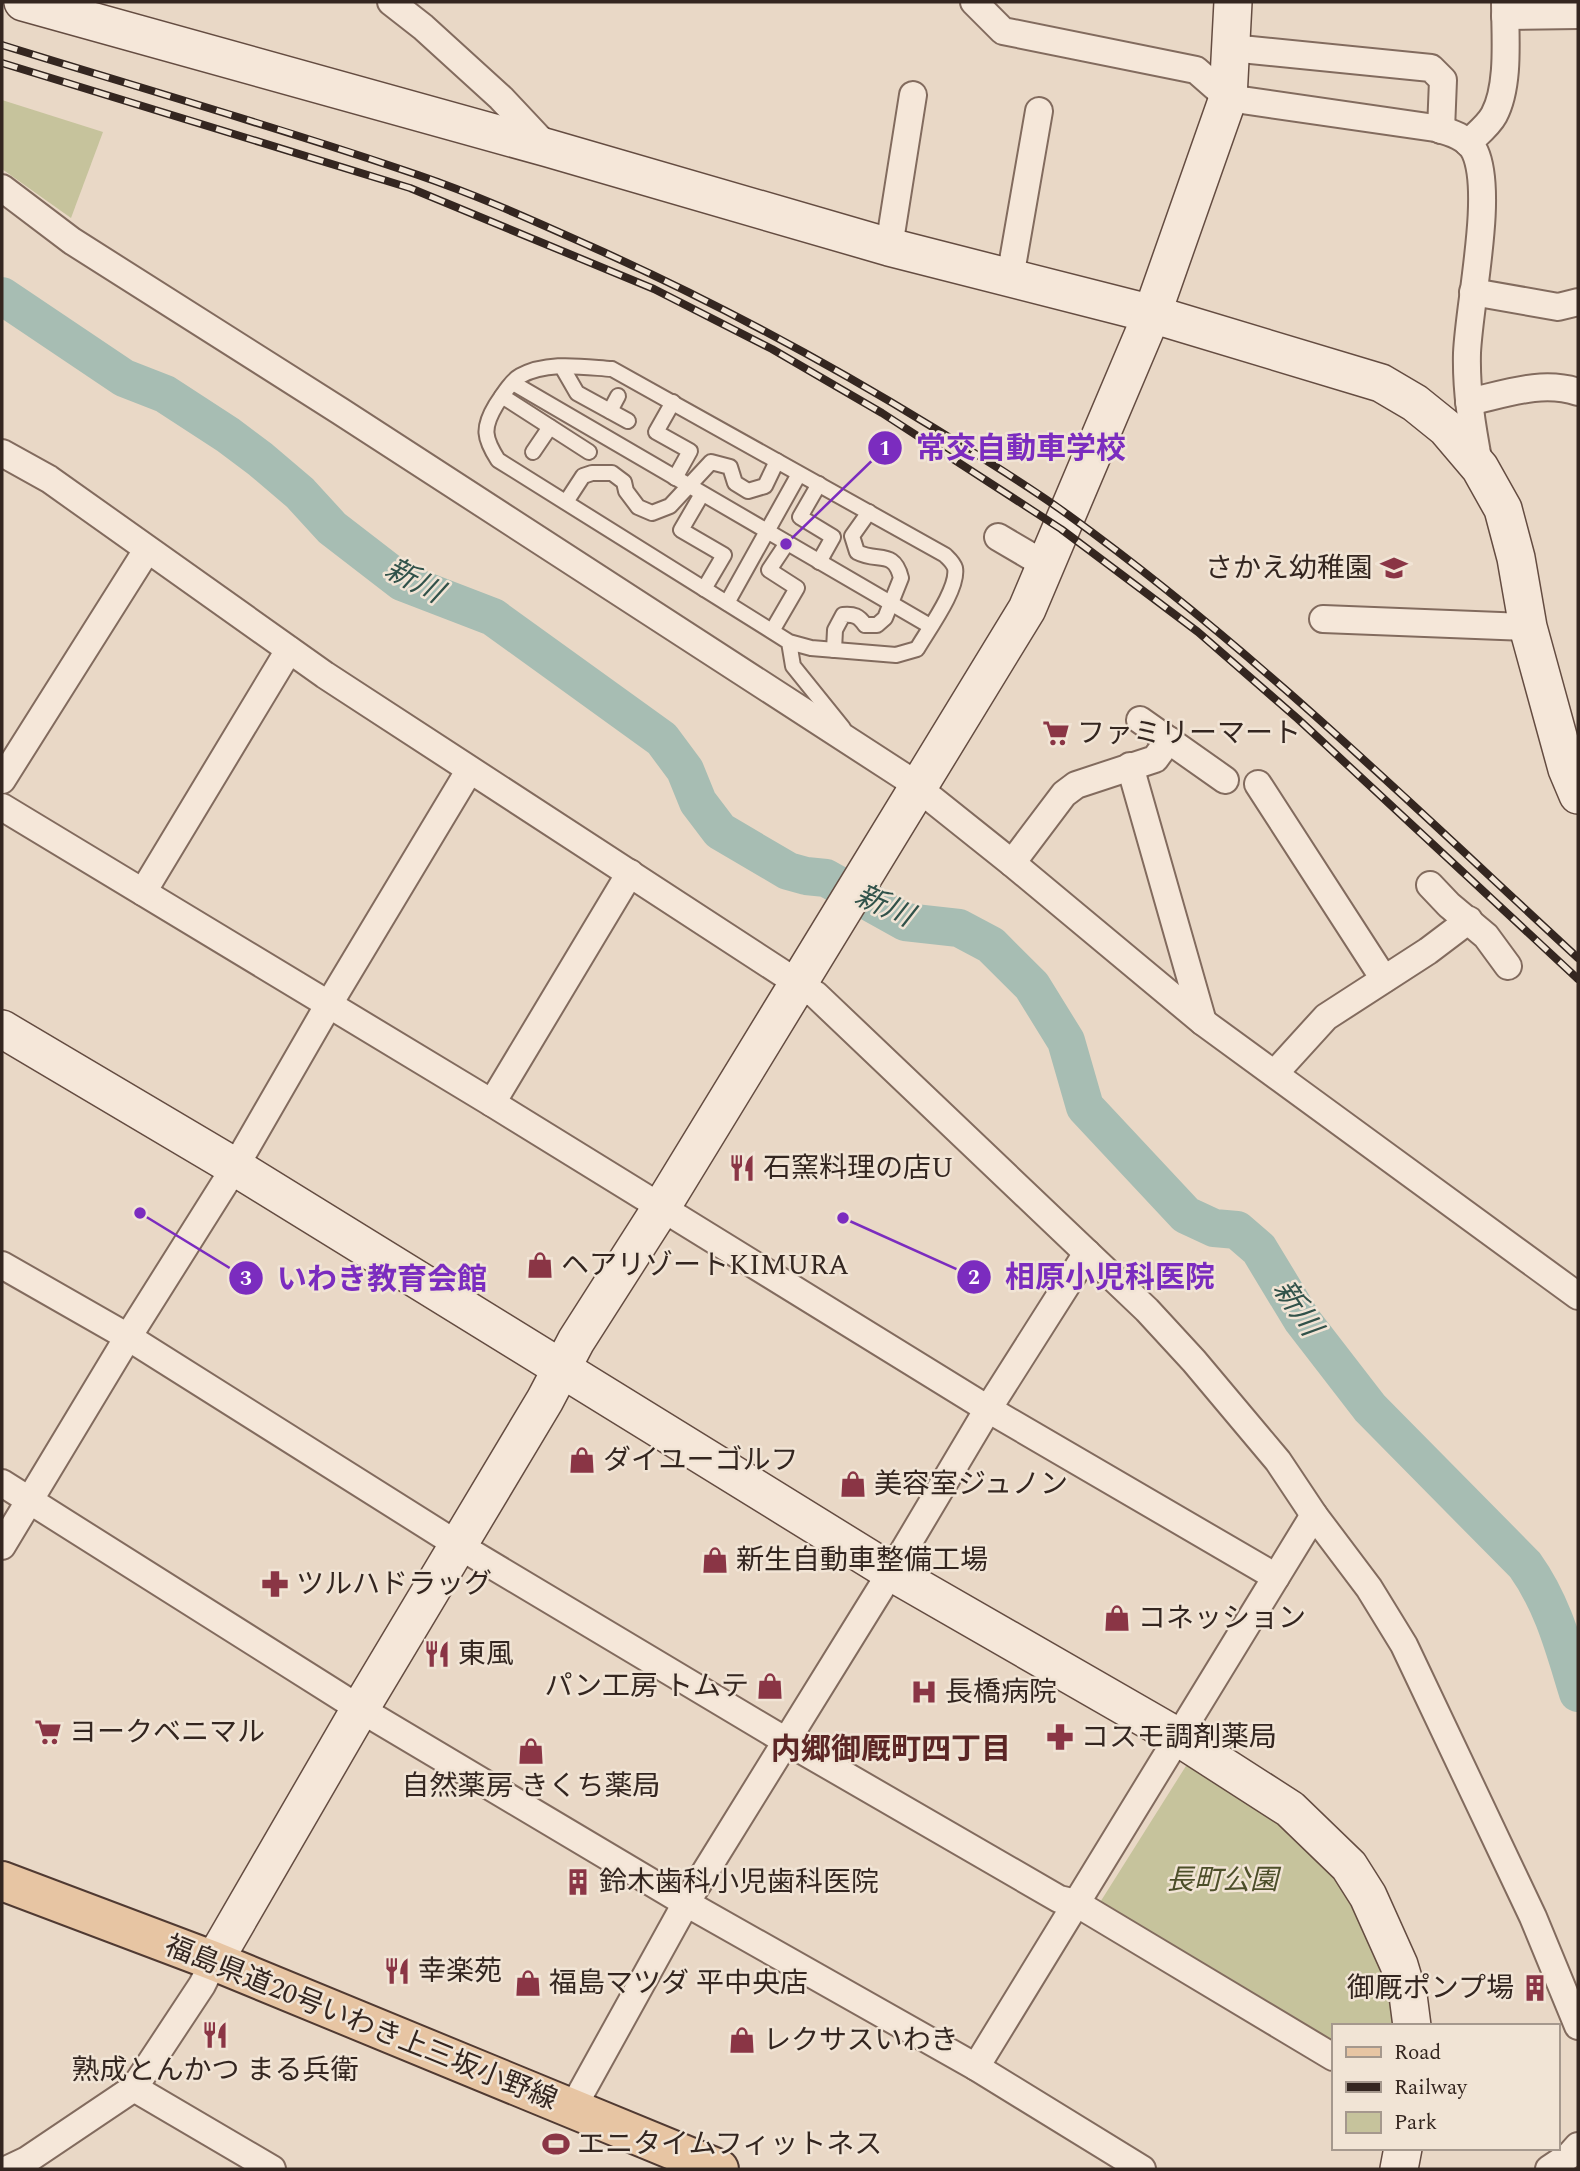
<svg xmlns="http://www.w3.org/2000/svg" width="1580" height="2171" font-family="Spectral,'Noto Sans JP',serif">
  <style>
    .green { fill: #c6c39c }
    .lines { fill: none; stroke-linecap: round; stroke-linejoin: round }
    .river { stroke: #a7bdb3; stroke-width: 38 }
    .lane-casing { stroke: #826b5e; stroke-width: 18 }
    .street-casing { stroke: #826b5e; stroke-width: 30 }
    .secondary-casing { stroke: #644c41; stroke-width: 40 }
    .primary-casing { stroke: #503a32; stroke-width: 42 }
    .lane { stroke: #f5e7d9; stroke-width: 14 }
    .street { stroke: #f5e7d9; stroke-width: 26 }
    .secondary { stroke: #f5e7d9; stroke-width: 37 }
    .primary { stroke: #e7c5a3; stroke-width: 38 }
    .rail-casing { stroke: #342620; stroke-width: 8 }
    .rail { stroke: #f1e4d5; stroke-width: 5; stroke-dasharray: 16; stroke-linecap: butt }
    .labels { text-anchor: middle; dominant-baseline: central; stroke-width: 5; stroke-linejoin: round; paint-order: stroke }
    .poi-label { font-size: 28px; fill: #342620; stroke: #f1e4d5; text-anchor: start }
    .park-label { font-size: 28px; font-style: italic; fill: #4c4e29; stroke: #f1e4d5 }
    .street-label { font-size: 28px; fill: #342620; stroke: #f1e4d5 }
    .water-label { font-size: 30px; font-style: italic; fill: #31524a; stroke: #f1e4d5 }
    .neighbourhood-label { font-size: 30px; font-weight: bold; fill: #5c2625; stroke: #f1e4d5 }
    .leader { fill: none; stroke: #7b2cbf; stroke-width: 2.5 }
    .callout-dot { fill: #7b2cbf; stroke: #f1e4d5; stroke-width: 2.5 }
    .mark-label { font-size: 21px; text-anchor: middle; font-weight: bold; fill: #fff }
    .callout-label { font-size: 30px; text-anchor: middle; font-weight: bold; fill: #7b2cbf; stroke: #f1e4d5; stroke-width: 5; stroke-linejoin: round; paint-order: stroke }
  </style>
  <rect width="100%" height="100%" fill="#e9d8c6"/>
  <g class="green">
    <polygon points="2,100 103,132 71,218 2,169"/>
    <polygon points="1191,1758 1253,1798 1336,1869 1380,1954 1400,2026 1333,2026 1333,2047 1099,1904"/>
  </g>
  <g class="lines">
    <path class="river" d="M2,296l122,82 41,16 63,41 32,24 40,34 32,35 70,54 91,35 169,122 23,31 13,32 22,29 68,40 18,5 20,2 79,44 54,6 32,17 41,41 34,55 19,66 101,108 28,13 23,2 22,19 43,71 68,88 155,157c28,39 39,83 53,128"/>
    <defs>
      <g id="lane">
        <polyline points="562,367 577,393 628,421"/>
        <polyline points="513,383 930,626"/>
        <polyline points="502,396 589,452"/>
        <polyline points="673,402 656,432 690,451 675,478"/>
        <polyline points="610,411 618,396"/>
        <polyline points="533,452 550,427"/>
        <polyline points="819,484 800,517 833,537 819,562"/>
        <polyline points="702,494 681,530 724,555 704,589"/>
        <polyline points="566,502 583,476 592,473 612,473 624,482 626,491 638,507 652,513 670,506 711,462 730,467 735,483 748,491 765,486 777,461"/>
        <polyline points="727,603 799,474"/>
        <polyline points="772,631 797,588 769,570 787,543"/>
        <path d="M789,642l22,6 85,7 21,-6c11,-19 42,-61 38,-81 -2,-6 -6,-9 -10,-13l-333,-186c-30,-2 -64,-8 -92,7 -9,5 -18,20 -24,29 -14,23 -12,33 2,55l291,182 4,24 50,62"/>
        <path d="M834,650l1,-20 8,-15c11,-1 16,1 22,10h12l8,-7 16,-40c-7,-29 -23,-15 -44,-26l-5,-16 17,-24"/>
      </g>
      <g id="street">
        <polyline points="391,2 423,27 501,98 548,148"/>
        <path d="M974,2l29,29 193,39 32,28 207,30c14,4 33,9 40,24 19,42 -6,152 -8,201 -1,38 5,74 12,111"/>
        <polyline points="1505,16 1578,15"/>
        <polyline points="1231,48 1431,68 1443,80 1441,130"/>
        <path d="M1468,143c9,-9 20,-17 26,-28 16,-30 11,-80 11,-113"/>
        <polyline points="2,188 72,241 340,411 903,776 1012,863 1203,1022 1578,1296"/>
        <polyline points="889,247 913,95"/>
        <polyline points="1010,278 1039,111"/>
        <polyline points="1473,292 1558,307 1578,302"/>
        <path d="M1469,402c36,-8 73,-22 109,-10"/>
        <polyline points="2,453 49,479 325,675 816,995 1147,1310 1194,1361 1278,1461 1314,1515 1369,1588 1404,1645 1533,1917 1578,2026"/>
        <polyline points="998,537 1032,557"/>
        <polyline points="1323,619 1528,627"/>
        <polyline points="1140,720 1225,780"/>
        <polyline points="1130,766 1203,1022"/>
        <polyline points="2,780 147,550"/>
        <polyline points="1258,784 1384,979"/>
        <polyline points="2,807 492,1103 988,1409 1276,1577"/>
        <polyline points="1012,863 1064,794 1076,785 1155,759 1169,740"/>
        <polyline points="1430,885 1449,905 1486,936 1508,966"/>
        <polyline points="143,892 289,650"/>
        <polyline points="1275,1073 1326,1017 1428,951 1469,920"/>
        <polyline points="492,1103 630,873"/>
        <polyline points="2,1265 128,1337 458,1545 786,1741 1059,1899 1076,1903 1333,2057"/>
        <polyline points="2,1483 360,1709 686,1903 976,2067 1142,2169"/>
        <polyline points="2,1546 128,1337 235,1167 329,1004 469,771"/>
        <polyline points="976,2067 1314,1515"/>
        <polyline points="134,2088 272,2169"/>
        <polyline points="572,2109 686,1903 891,1572 988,1409 1087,1253"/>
        <polyline points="8,2169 27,2160 134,2088 202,1985 214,1961"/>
        <polyline points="1549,2169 1570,2155 1578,2146"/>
      </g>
      <g id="secondary">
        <polyline points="23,2 548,148 889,247 1152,314 1381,383 1415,403 1446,428 1480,468 1503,509 1516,558 1528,627 1567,769 1578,795"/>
        <polyline points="2,1029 235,1167 891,1572 1178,1737 1290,1809 1349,1866 1368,1896 1399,1965 1408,1995 1412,2026"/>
        <polyline points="214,1961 360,1709 545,1400 576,1341 661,1208 1027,609 1152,314 1228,98 1233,2"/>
        <polyline points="1399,2169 1403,2148"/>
      </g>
      <polyline id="primary" points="2,1881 214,1961 719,2169"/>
    </defs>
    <use href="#lane" class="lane-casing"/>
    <use href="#street" class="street-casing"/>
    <use href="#secondary" class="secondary-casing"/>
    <use href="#primary" class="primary-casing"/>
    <use href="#lane" class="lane"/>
    <use href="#street" class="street"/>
    <use href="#secondary" class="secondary"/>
    <use href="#primary" class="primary"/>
    <defs>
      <g id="rail">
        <path d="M2,45c138,43 279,83 416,130 59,20 116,46 172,71 119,53 233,114 344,182 45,28 90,55 133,86 183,132 345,291 511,444"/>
        <polyline points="2,63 410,188 654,289 772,349 882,413 1061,529 1198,632 1298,719 1578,979"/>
      </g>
    </defs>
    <use href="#rail" class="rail-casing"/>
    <use href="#rail" class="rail"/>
  </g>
  <defs>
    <symbol id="school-bare" viewBox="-9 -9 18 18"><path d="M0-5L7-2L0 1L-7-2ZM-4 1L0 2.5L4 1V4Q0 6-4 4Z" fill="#8a3545" stroke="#f1e4d5" stroke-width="2.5" paint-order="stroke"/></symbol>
    <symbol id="supermarket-bare" viewBox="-9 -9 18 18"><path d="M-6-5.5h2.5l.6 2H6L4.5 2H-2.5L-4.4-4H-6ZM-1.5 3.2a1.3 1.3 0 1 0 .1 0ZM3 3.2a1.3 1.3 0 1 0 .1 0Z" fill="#8a3545" stroke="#f1e4d5" stroke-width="2.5" paint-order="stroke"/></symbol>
    <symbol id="restaurant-bare" viewBox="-9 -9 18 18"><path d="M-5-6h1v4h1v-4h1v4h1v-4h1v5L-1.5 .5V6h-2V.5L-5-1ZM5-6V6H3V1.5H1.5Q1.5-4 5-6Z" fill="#8a3545" stroke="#f1e4d5" stroke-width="2.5" paint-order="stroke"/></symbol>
    <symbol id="shop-bare" viewBox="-9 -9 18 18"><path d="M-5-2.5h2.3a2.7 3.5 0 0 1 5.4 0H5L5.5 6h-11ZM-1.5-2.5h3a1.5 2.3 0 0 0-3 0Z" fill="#8a3545" stroke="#f1e4d5" stroke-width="2.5" paint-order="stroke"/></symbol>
    <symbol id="pharmacy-bare" viewBox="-9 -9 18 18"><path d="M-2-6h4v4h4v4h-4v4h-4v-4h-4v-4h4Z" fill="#8a3545" stroke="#f1e4d5" stroke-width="2.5" paint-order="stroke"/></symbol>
    <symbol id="hospital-bare" viewBox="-9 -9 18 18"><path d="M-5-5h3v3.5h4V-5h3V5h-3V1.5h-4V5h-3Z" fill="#8a3545" stroke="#f1e4d5" stroke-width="2.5" paint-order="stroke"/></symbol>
    <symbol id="building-bare" viewBox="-9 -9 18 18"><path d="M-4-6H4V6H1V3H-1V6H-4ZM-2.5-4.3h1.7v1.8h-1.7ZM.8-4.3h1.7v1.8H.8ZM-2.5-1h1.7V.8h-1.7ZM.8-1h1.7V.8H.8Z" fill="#8a3545" stroke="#f1e4d5" stroke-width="2.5" paint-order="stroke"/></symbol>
    <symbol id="stadium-bare" viewBox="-9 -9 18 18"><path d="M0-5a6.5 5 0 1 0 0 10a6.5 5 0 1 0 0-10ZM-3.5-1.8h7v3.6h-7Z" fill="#8a3545" stroke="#f1e4d5" stroke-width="2.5" paint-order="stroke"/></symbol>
  </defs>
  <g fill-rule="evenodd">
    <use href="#school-bare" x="1375" y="549" width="38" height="38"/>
    <use href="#supermarket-bare" x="1037" y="714" width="38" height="38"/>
    <use href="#restaurant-bare" x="723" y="1149" width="38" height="38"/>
    <use href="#shop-bare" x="521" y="1246" width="38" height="38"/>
    <use href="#shop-bare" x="563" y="1441" width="38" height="38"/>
    <use href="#shop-bare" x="834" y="1465" width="38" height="38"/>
    <use href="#shop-bare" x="696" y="1541" width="38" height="38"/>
    <use href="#pharmacy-bare" x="256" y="1565" width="38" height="38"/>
    <use href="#shop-bare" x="1098" y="1599" width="38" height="38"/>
    <use href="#restaurant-bare" x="418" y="1635" width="38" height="38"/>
    <use href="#shop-bare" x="751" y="1667" width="38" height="38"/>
    <use href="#hospital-bare" x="905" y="1673" width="38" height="38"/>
    <use href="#supermarket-bare" x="29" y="1713" width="38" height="38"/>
    <use href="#pharmacy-bare" x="1041" y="1718" width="38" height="38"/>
    <use href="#shop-bare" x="512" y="1732" width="38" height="38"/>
    <use href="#building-bare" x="559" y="1863" width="38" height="38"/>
    <use href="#restaurant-bare" x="378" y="1952" width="38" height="38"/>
    <use href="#shop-bare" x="509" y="1964" width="38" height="38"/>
    <use href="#building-bare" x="1516" y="1969" width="38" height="38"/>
    <use href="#restaurant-bare" x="196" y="2016" width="38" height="38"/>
    <use href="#shop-bare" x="723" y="2021" width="38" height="38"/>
    <use href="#stadium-bare" x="537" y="2125" width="38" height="38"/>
  </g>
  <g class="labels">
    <g class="poi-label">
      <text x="1373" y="568" text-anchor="end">さかえ幼稚園</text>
      <text x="1077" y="733">ファミリーマート</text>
      <text x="763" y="1168">石窯料理の店U</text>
      <text x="561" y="1265">ヘアリゾートKIMURA</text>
      <text x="603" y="1460">ダイユーゴルフ</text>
      <text x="874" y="1484">美容室ジュノン</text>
      <text x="736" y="1560">新生自動車整備工場</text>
      <text x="296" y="1584">ツルハドラッグ</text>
      <text x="1138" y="1618">コネッション</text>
      <text x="458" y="1654">東風</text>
      <text x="749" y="1686" text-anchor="end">パン工房 トムテ</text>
      <text x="945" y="1692">長橋病院</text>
      <text x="69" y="1732">ヨークベニマル</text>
      <text x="1081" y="1737">コスモ調剤薬局</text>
      <text x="531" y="1786" text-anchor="middle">自然薬房 きくち薬局</text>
      <text x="599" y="1882">鈴木歯科小児歯科医院</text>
      <text x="418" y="1971">幸楽苑</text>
      <text x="549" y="1983">福島マツダ 平中央店</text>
      <text x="1514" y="1988" text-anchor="end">御厩ポンプ場</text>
      <text x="763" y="2040">レクサスいわき</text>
      <text x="215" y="2070" text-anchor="middle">熟成とんかつ まる兵衛</text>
      <text x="577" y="2144">エニタイムフィットネス</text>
    </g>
    <g class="park-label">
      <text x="1222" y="1880">長町公園</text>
    </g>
    <g class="street-label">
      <text transform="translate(361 2023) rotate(22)">福島県道20号いわき上三坂小野線</text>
    </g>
    <g class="water-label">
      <text transform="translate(414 581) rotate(28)">新川</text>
      <text transform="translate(884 906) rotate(24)">新川</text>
      <text transform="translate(1297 1308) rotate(56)">新川</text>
    </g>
    <g class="neighbourhood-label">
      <text x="891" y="1750">内郷御厩町四丁目</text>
    </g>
  </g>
  <path class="leader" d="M786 544L885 448M843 1218L974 1277M140 1213L246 1278"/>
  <g class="callout-dot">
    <circle cx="786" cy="544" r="7"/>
    <circle cx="843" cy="1218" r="7"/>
    <circle cx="140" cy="1213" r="7"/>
    <circle cx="885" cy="448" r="18"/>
    <circle cx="974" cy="1277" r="18"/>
    <circle cx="246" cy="1278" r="18"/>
  </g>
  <g class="mark-label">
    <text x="885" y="455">1</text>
    <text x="974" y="1284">2</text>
    <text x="246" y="1285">3</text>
  </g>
  <g class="callout-label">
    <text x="1021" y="458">常交自動車学校</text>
    <text x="1110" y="1287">相原小児科医院</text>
    <text x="382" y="1289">いわき教育会館</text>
  </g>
  <rect width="1580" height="2171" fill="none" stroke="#342620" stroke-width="7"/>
  <rect x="1332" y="2024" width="228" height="126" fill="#f1e4d5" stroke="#a5988d" stroke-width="2"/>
  <rect x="1346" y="2047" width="35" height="10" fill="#e7c5a3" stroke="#a5988d" stroke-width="2"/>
  <text x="1394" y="2059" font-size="21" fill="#342620">Road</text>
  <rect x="1346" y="2082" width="35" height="10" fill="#342620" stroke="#a5988d" stroke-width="2"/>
  <text x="1394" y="2094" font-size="21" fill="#342620">Railway</text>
  <rect x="1346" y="2112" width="35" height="21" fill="#c6c39c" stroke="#a5988d" stroke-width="2"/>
  <text x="1394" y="2129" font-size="21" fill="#342620">Park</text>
</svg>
